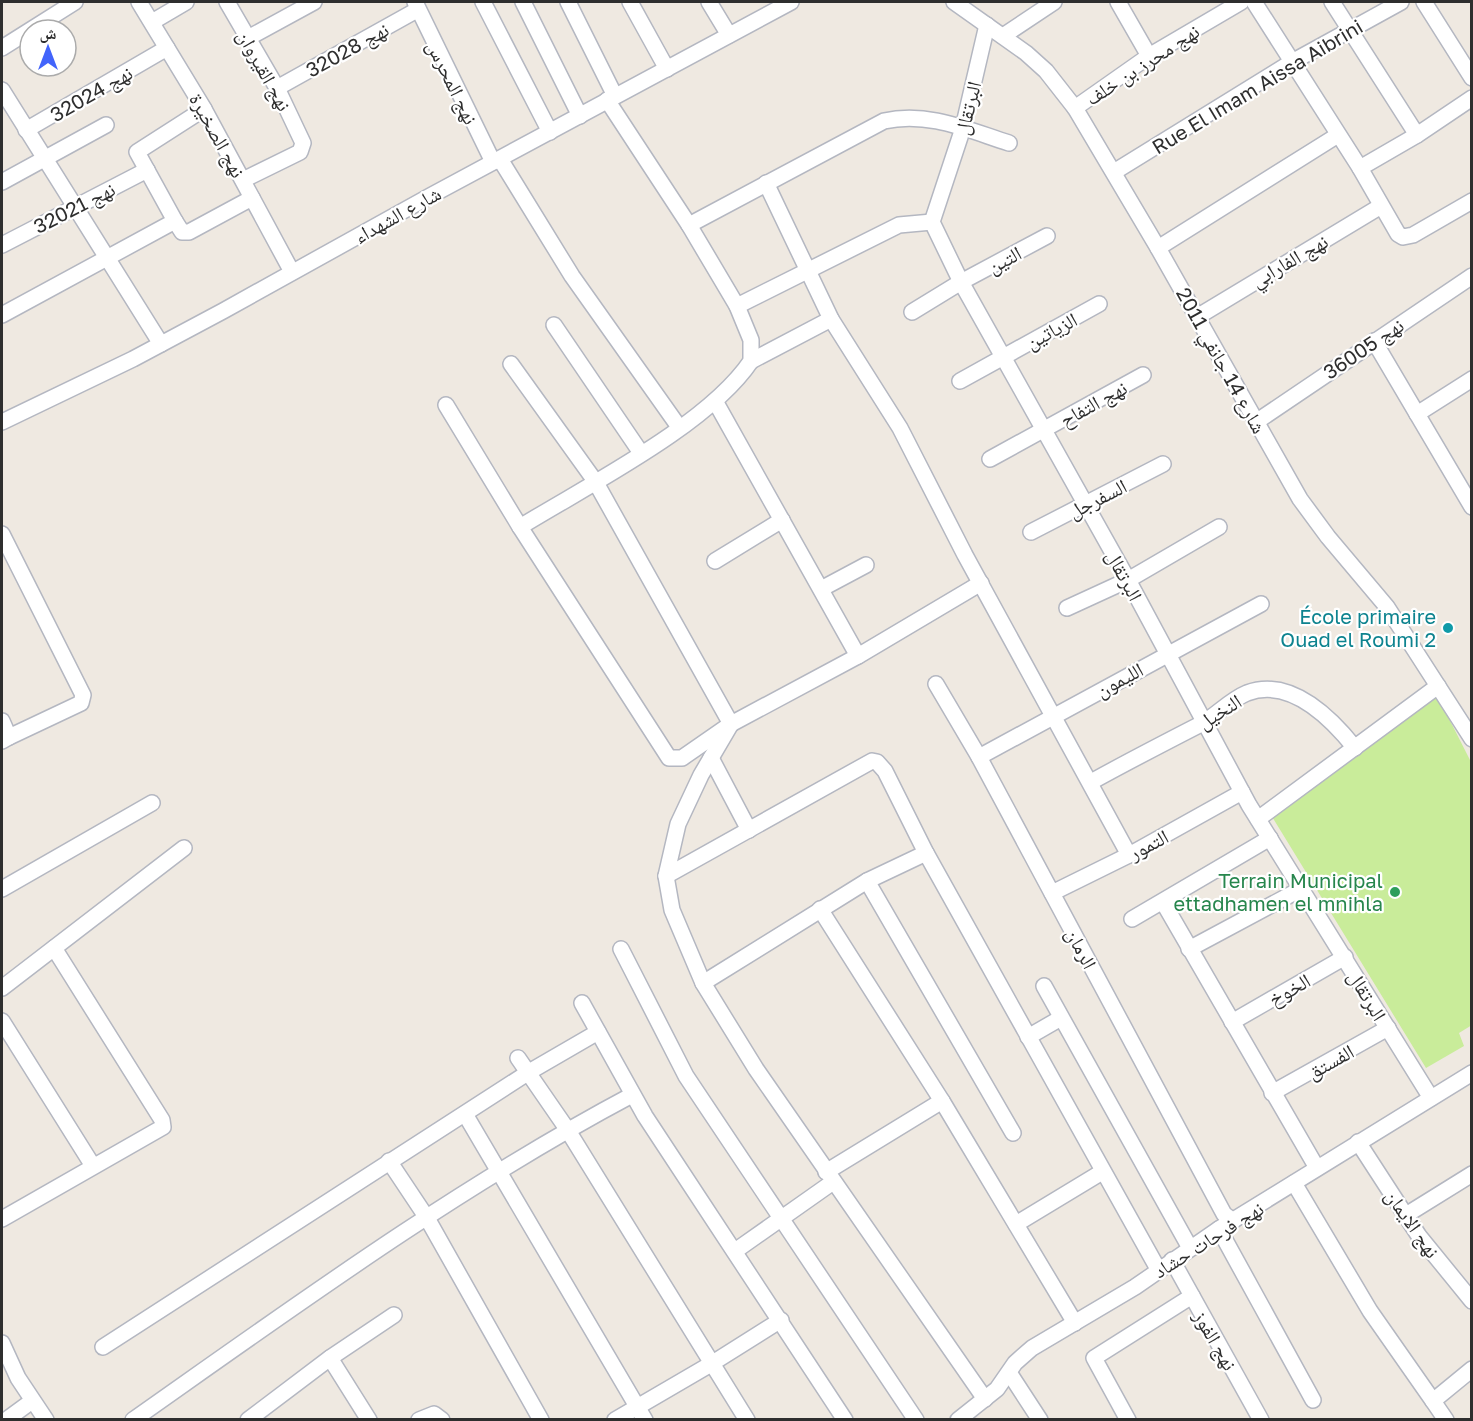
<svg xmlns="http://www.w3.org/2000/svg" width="1473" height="1421" font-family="'Golos Text','Noto Naskh Arabic',sans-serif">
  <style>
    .pitch { fill: #c9ec9a }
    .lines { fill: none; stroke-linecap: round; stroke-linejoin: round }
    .minor-casing { stroke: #b4b7c1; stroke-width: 18 }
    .minor { stroke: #fff; stroke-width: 15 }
    .culture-dot { fill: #0f9aa8; stroke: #fff; stroke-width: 2 }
    .leisure-dot { fill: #2e9e5b; stroke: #fff; stroke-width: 2 }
    .labels { text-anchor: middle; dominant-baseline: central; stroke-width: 4.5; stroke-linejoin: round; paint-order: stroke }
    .street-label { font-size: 20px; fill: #2e2e2e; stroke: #fff }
    .culture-label { font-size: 20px; fill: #0d838f; stroke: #fff; text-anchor: end }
    .leisure-label { font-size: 20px; fill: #27864d; stroke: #fff; text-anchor: end }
  </style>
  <rect width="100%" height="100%" fill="#efe9e1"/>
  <polygon class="pitch" points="1437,695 1471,762 1472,1025 1459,1033 1464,1046 1426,1068 1271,815"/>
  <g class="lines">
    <defs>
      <g id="minor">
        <polyline points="139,2 204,109 292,272"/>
        <polyline points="227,2 277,88 303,143 300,152 243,180"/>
        <polyline points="415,2 493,162"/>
        <polyline points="483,2 550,132"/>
        <polyline points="523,2 580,116"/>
        <polyline points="568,2 615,96"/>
        <polyline points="630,2 667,69"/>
        <polyline points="709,2 729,35"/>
        <polyline points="954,2 1026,53 1046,71 1075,108 1158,248 1300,499 1328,537 1387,607 1472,739"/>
        <polyline points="1118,2 1149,56"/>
        <polyline points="1254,2 1360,168 1398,234 1403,237 1413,235 1472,201"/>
        <polyline points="1332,2 1417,135"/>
        <polyline points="1424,2 1472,78"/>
        <polyline points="152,22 186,2"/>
        <polyline points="987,25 963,128 932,222 961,282 1128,580 1249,805 1431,1098"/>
        <polyline points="1003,36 1054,2"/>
        <polyline points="248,38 314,2"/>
        <polyline points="2,48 75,2"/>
        <polyline points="277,88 417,10"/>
        <polyline points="2,90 161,344"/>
        <polyline points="1075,108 1149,56 1241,2"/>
        <polyline points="26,130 167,48"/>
        <polyline points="500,159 572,276 679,427"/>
        <polyline points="1360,168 1417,135 1472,98"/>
        <polyline points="1114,172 1292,62 1401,2"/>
        <polyline points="2,182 106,125"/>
        <polyline points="766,183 831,319 900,428 965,555 1129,855"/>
        <polyline points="175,221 182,232 189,232 252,198"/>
        <path d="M689,225l195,-104c44,-10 84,9 125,22"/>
        <polyline points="2,245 147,170"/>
        <polyline points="1158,248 1338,135"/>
        <polyline points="737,306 899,225 932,222"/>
        <polyline points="912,312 961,282 1047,236"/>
        <polyline points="2,315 175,221 137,152 204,109"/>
        <polyline points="1197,317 1381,206"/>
        <polyline points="554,325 641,453"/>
        <polyline points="1374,341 1472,507"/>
        <polyline points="751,361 831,319"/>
        <polyline points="511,364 595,481 731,724 701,775 678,824 666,876 672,910 703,983 756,1069 985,1399"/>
        <polyline points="960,381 1099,304"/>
        <polyline points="715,401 858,656"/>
        <polyline points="446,405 520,527 669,758 682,758 731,724 858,656 981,583"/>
        <polyline points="1417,414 1472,379"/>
        <polyline points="2,422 133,359 223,311 430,196 791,2"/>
        <polyline points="1256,422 1472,276"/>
        <polyline points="990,459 1143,375"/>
        <path d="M520,527c68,-42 188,-102 231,-166v-21l-14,-34 -48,-81 -82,-125"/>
        <polyline points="1031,532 1163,464"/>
        <polyline points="2,534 83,695 81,703 9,737"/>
        <polyline points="715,561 782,520"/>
        <polyline points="821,589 866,565"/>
        <polyline points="1067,608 1128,580 1219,527"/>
        <polyline points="936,684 979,757 1224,1214 1233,1221"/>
        <polyline points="2,721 9,737 2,741"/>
        <polyline points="979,757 1261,604"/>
        <polyline points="711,758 749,830"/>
        <path d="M1091,782c36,-20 73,-39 110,-58 16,-9 29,-24 46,-31 43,-16 84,25 108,55"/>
        <polyline points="1258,819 1438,686"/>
        <polyline points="666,876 872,761 877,762 885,771 926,853 1158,1269"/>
        <polyline points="867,881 1013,1133"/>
        <polyline points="2,889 152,803"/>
        <polyline points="1052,893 1129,855 1242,792"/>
        <polyline points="1163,902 1317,1168"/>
        <polyline points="820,909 942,1101 1075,1323"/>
        <polyline points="1132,919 1270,838"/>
        <polyline points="621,949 686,1076 916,1420"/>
        <polyline points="1189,949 1301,889"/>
        <polyline points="703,983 867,881 926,853"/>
        <polyline points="1044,986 1190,1248"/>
        <polyline points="2,988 184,848"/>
        <polyline points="582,1003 645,1116 845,1420"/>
        <polyline points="2,1021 93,1166"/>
        <polyline points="1232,1022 1345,957"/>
        <polyline points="1028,1037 1061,1018"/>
        <polyline points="518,1058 567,1129 747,1420"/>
        <polyline points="1272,1093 1388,1028"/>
        <polyline points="465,1114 645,1420"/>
        <polyline points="1358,1142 1419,1236 1472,1301"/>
        <polyline points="389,1161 427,1218 541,1420"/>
        <polyline points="826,1172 942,1101"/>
        <polyline points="1294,1183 1370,1311 1433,1401"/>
        <polyline points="1406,1215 1472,1174"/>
        <polyline points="2,1219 163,1127 162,1120 54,948"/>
        <polyline points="1016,1224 1102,1172"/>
        <polyline points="1219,1229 1313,1400"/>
        <polyline points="735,1251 833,1182"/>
        <polyline points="1172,1260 1261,1420"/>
        <polyline points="2,1343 18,1378 46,1420"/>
        <polyline points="103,1347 529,1072 598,1032"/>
        <polyline points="330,1358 369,1420"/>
        <polyline points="1010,1374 1040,1420"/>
        <polyline points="6,1420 32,1401"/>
        <path d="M133,1420c162,-114 324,-232 499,-325"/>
        <polyline points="248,1420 330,1358 394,1315"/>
        <polyline points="419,1420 434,1414 442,1420"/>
        <polyline points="615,1420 711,1364 781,1320"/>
        <polyline points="958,1420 997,1389 1015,1363 1032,1348 1135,1287 1219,1229 1472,1073"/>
        <polyline points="1128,1420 1094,1358 1192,1296"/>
        <polyline points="1446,1420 1433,1401 1472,1369"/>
      </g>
    </defs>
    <use href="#minor" class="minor-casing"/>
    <use href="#minor" class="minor"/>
  </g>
  <circle class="culture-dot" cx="1448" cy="628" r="6"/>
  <circle class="leisure-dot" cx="1395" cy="892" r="6"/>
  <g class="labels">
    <g class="street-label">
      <text transform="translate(347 49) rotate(-29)">نهج 32028</text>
      <text transform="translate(1142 64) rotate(-33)">نهج محرز بن خلف</text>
      <text transform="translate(265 70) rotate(61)">نهج القيروان</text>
      <text transform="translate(453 82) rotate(64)">نهج المحرس</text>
      <text transform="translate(1257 86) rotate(-31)">Rue El Imam Aissa Aibrini</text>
      <text transform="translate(91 93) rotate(-30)">نهج 32024</text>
      <text transform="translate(967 108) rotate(-76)">البرتقال</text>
      <text transform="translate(218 135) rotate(61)">نهج الصخيرة</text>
      <text transform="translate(74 207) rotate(-27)">نهج 32021</text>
      <text transform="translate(397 214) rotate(-29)">شارع الشهداء</text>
      <text transform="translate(1004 259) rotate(-28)">التين</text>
      <text transform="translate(1289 260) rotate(-30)">نهج الفارابي</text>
      <text transform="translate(1051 330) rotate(-28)">الزياتين</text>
      <text transform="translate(1363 348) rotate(-34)">نهج 36005</text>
      <text transform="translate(1222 360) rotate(61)">شارع 14 جانفي 2011</text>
      <text transform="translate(1093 403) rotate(-29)">نهج التفاح</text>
      <text transform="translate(1097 498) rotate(-27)">السفرجل</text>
      <text transform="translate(1125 575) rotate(62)">البرتقال</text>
      <text transform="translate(1119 679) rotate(-28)">الليمون</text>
      <text transform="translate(1219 711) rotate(-32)">النخيل</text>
      <text transform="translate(1148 844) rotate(-28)">التمور</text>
      <text transform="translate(1082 948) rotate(62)">الرمان</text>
      <text transform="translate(1289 989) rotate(-30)">الخوخ</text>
      <text transform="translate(1368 995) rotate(59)">البرتقال</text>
      <text transform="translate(1330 1061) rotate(-29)">الفستق</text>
      <text transform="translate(1413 1223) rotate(55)">نهج الايمان</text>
      <text transform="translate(1208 1239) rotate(-32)">نهج فرحات حشاد</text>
      <text transform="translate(1216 1340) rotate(60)">نهج الفوز</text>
    </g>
    <g class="culture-label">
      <text x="1436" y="616">École primaire<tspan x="1436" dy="23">Ouad el Roumi 2</tspan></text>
    </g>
    <g class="leisure-label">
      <text x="1383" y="880">Terrain Municipal<tspan x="1383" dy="23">ettadhamen el mnihla</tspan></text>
    </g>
  </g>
  <rect width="1473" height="1421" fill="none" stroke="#2e2e2e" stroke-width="6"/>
  <g transform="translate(48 48)"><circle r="28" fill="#ffffff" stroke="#ababab" stroke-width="1.5"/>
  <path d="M0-4.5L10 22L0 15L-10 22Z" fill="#4264fb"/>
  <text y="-9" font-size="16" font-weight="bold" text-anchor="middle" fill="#2e2e2e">ش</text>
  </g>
</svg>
